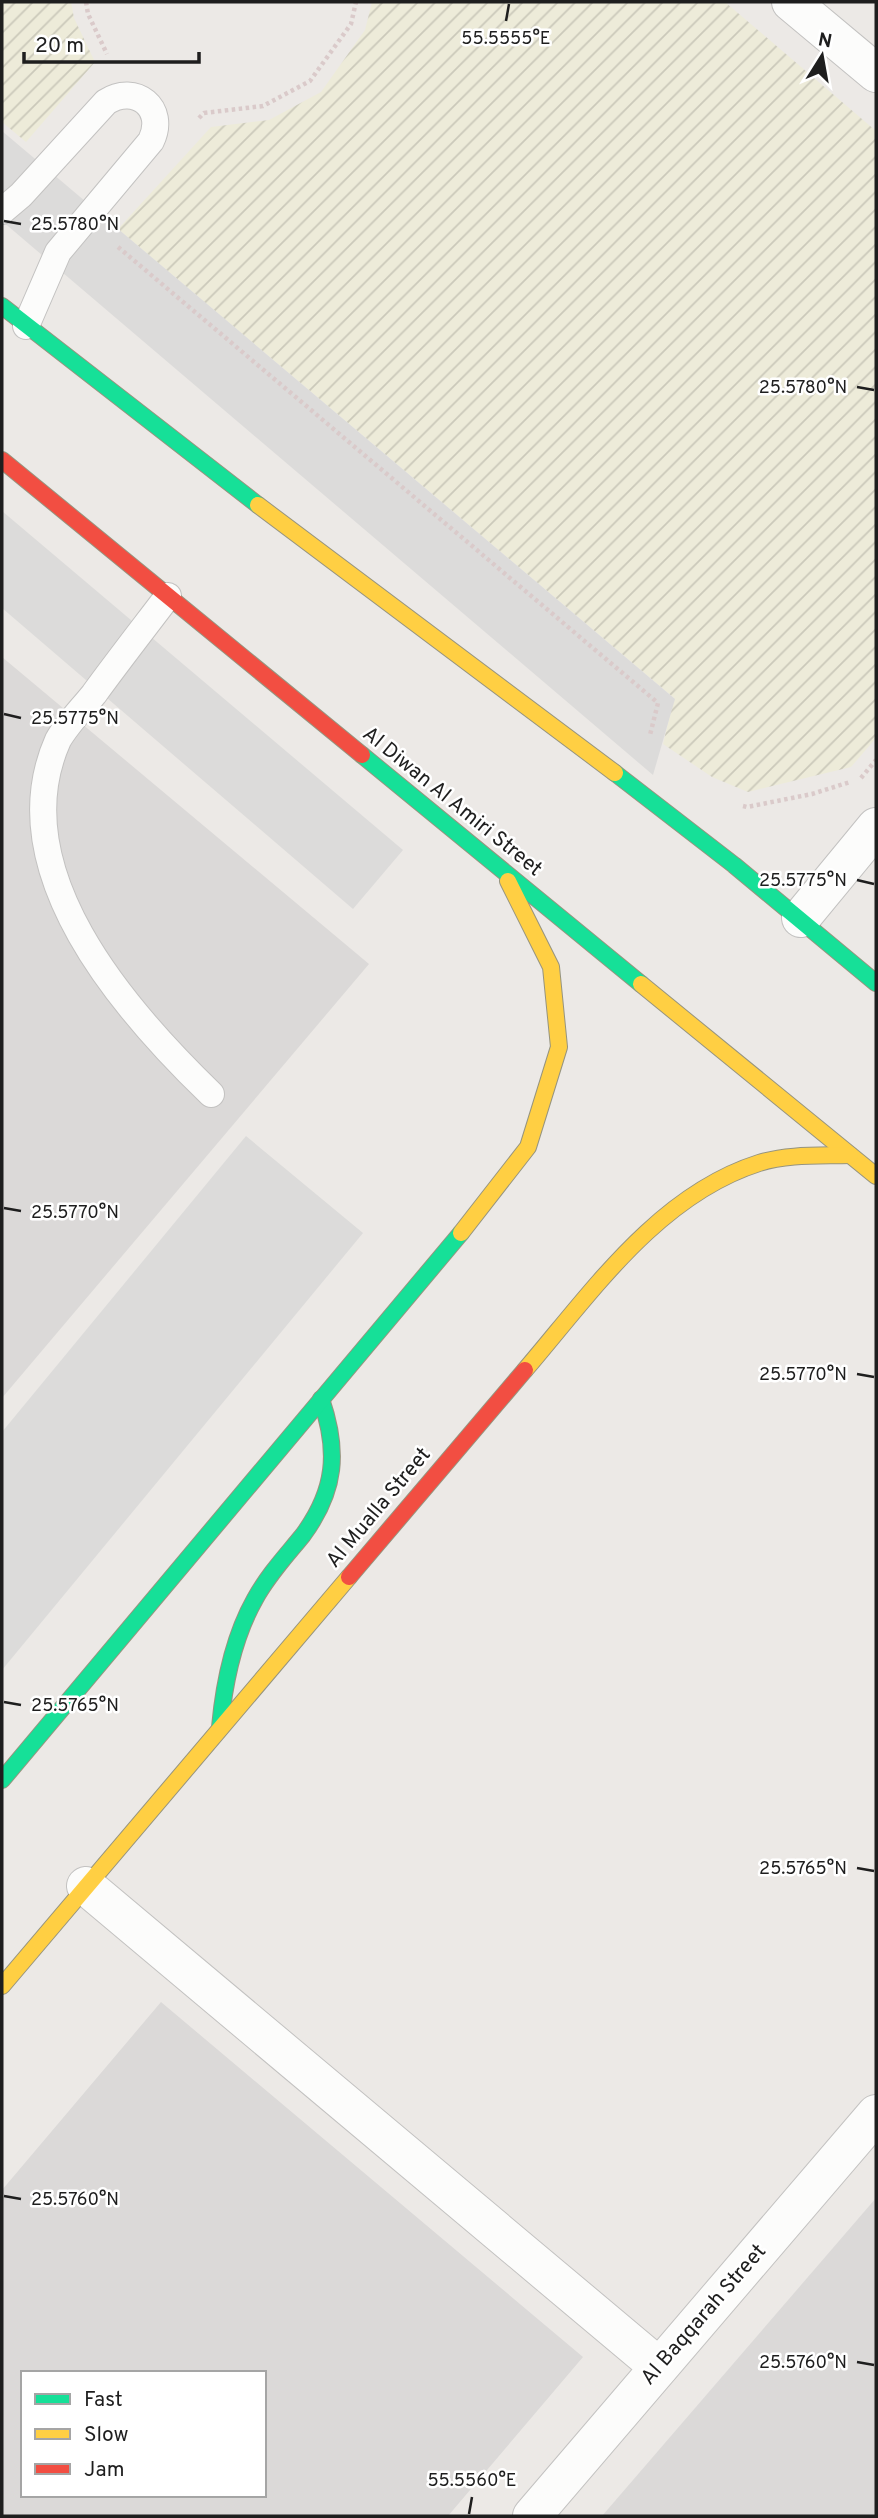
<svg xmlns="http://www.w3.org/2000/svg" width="878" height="2518" font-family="Overpass,sans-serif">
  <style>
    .residential { fill: #dbd9d8; fill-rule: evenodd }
    .farmland { fill: url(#farmland-furrows) }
    .parking { fill: #dcdbda }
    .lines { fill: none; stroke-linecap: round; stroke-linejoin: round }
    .lane-casing { stroke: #c3c2c1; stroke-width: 28 }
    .street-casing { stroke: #c3c2c1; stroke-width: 40 }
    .fast-casing { stroke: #96947f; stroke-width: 18 }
    .slow-casing { stroke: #96947f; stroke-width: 18 }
    .jam-casing { stroke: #96947f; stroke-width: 18 }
    .path { stroke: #dacaca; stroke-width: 4.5; stroke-dasharray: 3.5 3.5; stroke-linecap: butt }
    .lane { stroke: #fcfcfb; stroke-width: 26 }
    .street { stroke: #fcfcfb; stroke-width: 38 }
    .fast { stroke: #16e098; stroke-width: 16 }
    .slow { stroke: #ffcf43; stroke-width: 16 }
    .jam { stroke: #f24e42; stroke-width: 16 }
    .ticks { fill: none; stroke: #1e1e1e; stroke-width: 2.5 }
    .labels { text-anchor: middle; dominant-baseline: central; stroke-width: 5; stroke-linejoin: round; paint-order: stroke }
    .street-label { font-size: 21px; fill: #1e1e1e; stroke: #fff }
    .ticks-label { font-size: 18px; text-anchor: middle; fill: #1e1e1e; stroke: #fff; stroke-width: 5; stroke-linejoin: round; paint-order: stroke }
  </style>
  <defs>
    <pattern id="farmland-furrows" width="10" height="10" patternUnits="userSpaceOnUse" patternTransform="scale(1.75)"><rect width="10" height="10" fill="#edebd9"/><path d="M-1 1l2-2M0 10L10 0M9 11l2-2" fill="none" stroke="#cbc9ba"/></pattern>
  </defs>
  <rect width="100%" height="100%" fill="#ece9e6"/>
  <g class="residential">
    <polygon points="2,657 369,964 2,1398"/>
    <path d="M161,2002l422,355 -135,159h-446v-326zM23,2373h241v122h-241z"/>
    <polygon points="876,2198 876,2516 602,2516"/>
  </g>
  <g class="farmland">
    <polygon points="2,2 71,2 74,18 95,62 26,142 2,122"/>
    <polygon points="372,2 725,2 876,131 876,738 851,767 748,792 712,777 663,744 674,698 118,229 211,127 269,120 321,92 365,30"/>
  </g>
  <g class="parking">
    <polygon points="2,131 675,699 653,775 2,221"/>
    <polygon points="2,511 403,850 353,909 2,608"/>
    <polygon points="246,1136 363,1233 2,1670 2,1432"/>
  </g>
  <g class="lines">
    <defs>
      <g id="lane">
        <path d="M2,211l19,-16 85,-93c29,-19 61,6 45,39l-93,111 -32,74"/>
        <path d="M168,596c-25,33 -50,65 -74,98 -12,15 -27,30 -36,46 -58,130 67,271 153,354"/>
      </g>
      <g id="street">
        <polyline points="791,2 876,73"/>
        <polyline points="801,918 876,827"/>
        <polyline points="86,1886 659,2367"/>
        <polyline points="532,2516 876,2114"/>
      </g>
      <g id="fast">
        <polyline points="2,306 258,505"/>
        <polyline points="362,755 641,984"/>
        <polyline points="615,773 734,865 876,983"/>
        <path d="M220,1727c4,-44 13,-89 35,-128 13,-24 31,-43 48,-64 33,-45 36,-84 18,-136"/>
        <polyline points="2,1780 461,1233"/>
      </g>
      <g id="slow">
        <polyline points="258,505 615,773"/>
        <polyline points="641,984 876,1176"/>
        <polyline points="461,1233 528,1147 559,1047 551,967 508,881"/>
        <path d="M525,1370c66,-77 133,-175 234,-207 29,-9 61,-7 91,-8"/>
        <polyline points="2,1986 349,1577"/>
      </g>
      <g id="jam">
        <polyline points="2,460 362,755"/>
        <polyline points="349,1577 525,1370"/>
      </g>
    </defs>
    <use href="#lane" class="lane-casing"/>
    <use href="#street" class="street-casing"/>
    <use href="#fast" class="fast-casing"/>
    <use href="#slow" class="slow-casing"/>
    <use href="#jam" class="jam-casing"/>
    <g class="path">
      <polyline points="86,2 88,14 107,54"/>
      <polyline points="199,118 204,113 263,106 310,81 351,24 356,2"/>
      <polyline points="118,247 658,703 650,735"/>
      <polyline points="861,778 876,760"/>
      <polyline points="743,806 747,807 812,794 850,782"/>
    </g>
    <use href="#lane" class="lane"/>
    <use href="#street" class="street"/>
    <use href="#fast" class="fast"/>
    <use href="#slow" class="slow"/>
    <use href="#jam" class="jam"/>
  </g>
  <path class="ticks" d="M506,21l3,-17M4,221l17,3M857,387l17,3M4,714l17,4M857,880l17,4M4,1208l17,3M857,1374l17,3M4,1702l17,3M857,1868l17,3M4,2196l17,3M857,2362l17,3M469,2514l3,-17"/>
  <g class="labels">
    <g class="street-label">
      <text transform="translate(452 802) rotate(39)">Al Diwan Al Amiri Street</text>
      <text transform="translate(379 1508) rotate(-50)">Al Mualla Street</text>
      <text transform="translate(704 2315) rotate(-49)">Al Baqqarah Street</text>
    </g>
  </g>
  <g class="ticks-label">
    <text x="506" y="44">55.5555°E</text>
    <text x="75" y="230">25.5780°N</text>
    <text x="803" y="393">25.5780°N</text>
    <text x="75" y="724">25.5775°N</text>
    <text x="803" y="886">25.5775°N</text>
    <text x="75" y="1218">25.5770°N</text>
    <text x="803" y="1380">25.5770°N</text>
    <text x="75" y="1711">25.5765°N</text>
    <text x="803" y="1874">25.5765°N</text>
    <text x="75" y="2205">25.5760°N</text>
    <text x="803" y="2368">25.5760°N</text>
    <text x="472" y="2486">55.5560°E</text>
  </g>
  <rect width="878" height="2518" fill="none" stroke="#1e1e1e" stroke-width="7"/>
  <rect x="21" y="2371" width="245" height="126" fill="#ffffff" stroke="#a5a5a5" stroke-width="2"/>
  <rect x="35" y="2394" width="35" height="10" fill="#16e098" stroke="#a5a5a5" stroke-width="2"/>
  <text x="84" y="2406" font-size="21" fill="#1e1e1e">Fast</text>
  <rect x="35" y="2429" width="35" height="10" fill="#ffcf43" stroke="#a5a5a5" stroke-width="2"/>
  <text x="84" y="2441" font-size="21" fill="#1e1e1e">Slow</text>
  <rect x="35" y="2464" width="35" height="10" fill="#f24e42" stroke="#a5a5a5" stroke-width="2"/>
  <text x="84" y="2476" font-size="21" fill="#1e1e1e">Jam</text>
  <g transform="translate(822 56) rotate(11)" stroke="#ffffff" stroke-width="5" paint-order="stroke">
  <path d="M0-5L12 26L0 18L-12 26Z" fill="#1e1e1e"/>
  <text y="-10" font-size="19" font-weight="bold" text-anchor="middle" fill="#1e1e1e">N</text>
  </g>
  <path d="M24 52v10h175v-10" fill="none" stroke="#1e1e1e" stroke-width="3.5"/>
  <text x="35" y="52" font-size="21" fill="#1e1e1e" stroke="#ffffff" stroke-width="5" paint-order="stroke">20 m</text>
</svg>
